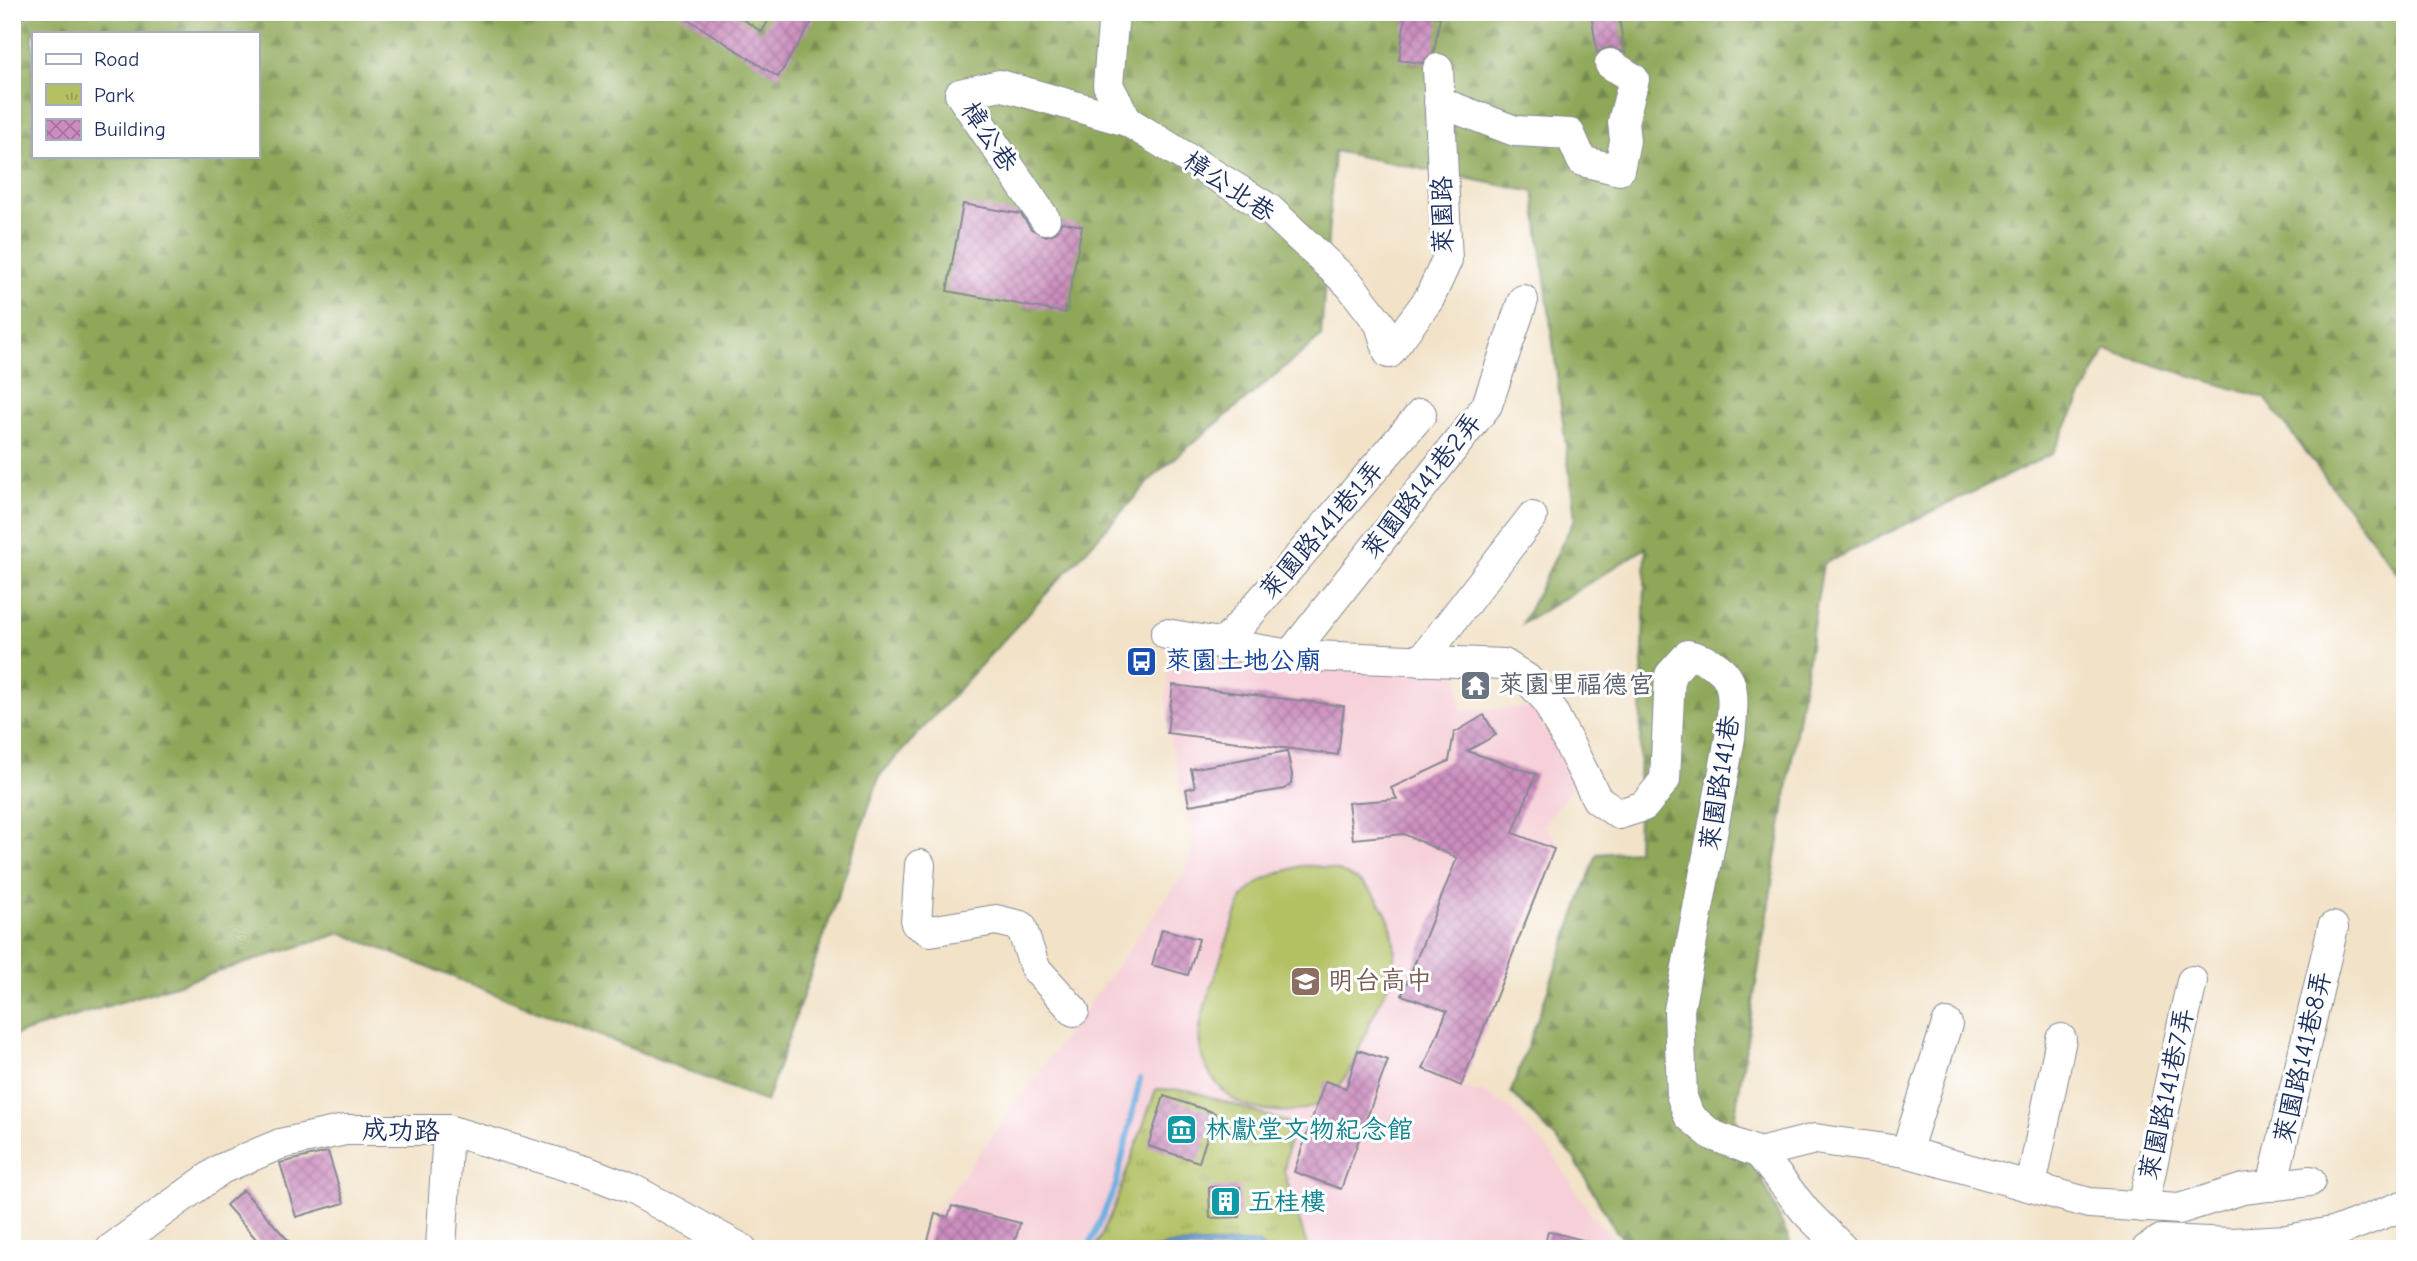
<svg xmlns="http://www.w3.org/2000/svg" width="2417" height="1261" font-family="'Comic Neue','LXGW WenKai TC',sans-serif">
  <style>
    .built { fill: #f6cfd8 }
    .green { fill: #b3c163; stroke: #677860; stroke-width: 2 }
    .forest { fill: url(#forest-firs); stroke: #546b5c; stroke-width: 2; fill-rule: evenodd }
    .park { fill: url(#park-tufts); stroke: #677860; stroke-width: 2 }
    .water { fill: url(#water-ripples); stroke: #446e9f; stroke-width: 2 }
    .lines { fill: none; stroke-linecap: round; stroke-linejoin: round }
    .stream { stroke: #6cade0; stroke-width: 6 }
    .building { fill: url(#building-cross-hatch) }
    .minor-casing { stroke: #868892; stroke-width: 32 }
    .minor { stroke: #fff; stroke-width: 30 }
    .labels { text-anchor: middle; dominant-baseline: central; stroke-width: 6; stroke-linejoin: round; paint-order: stroke }
    .street-label { font-size: 26px; fill: #1b2f5e; stroke: #fff }
    .transit-label { font-size: 26px; fill: #164399; stroke: #fff; text-anchor: start }
    .worship-label { font-size: 26px; fill: #5b616d; stroke: #fff; text-anchor: start }
    .education-label { font-size: 26px; fill: #785e54; stroke: #fff; text-anchor: start }
    .culture-label { font-size: 26px; fill: #0d838f; stroke: #fff; text-anchor: start }
  </style>
  <defs>
    <pattern id="forest-firs" width="22" height="20" patternUnits="userSpaceOnUse" patternTransform="scale(1.75)"><rect width="22" height="20" fill="#8ea759"/><path d="M5 1l3.5 6h-7zM16 11l3.5 6h-7z" fill="#73884d"/></pattern>
    <pattern id="park-tufts" width="24" height="20" patternUnits="userSpaceOnUse" patternTransform="scale(1.75)"><rect width="24" height="20" fill="#b3c163"/><path d="M3 7l-1-3M5 7V3M7 7l1-3M15 17l-1-3M17 17v-4M19 17l1-3" fill="none" stroke="#919d55"/></pattern>
    <pattern id="water-ripples" width="26" height="14" patternUnits="userSpaceOnUse" patternTransform="scale(1.75)"><rect width="26" height="14" fill="#6cade0"/><path d="M2 4q2-2 4 0t4 0M15 11q2-2 4 0t4 0" fill="none" stroke="#588db9"/></pattern>
    <pattern id="building-cross-hatch" width="8" height="8" patternUnits="userSpaceOnUse" patternTransform="scale(1.75)"><rect width="8" height="8" fill="#cc8dbe"/><path d="M0 0l8 8M0 8l8-8" fill="none" stroke="#a5749e"/></pattern>
  </defs>
  <rect width="100%" height="100%" fill="#fff"/>
  <filter id="ink" filterUnits="userSpaceOnUse"><feTurbulence type="fractalNoise" baseFrequency=".0143" numOctaves="2"/><feDisplacementMap in="SourceGraphic" scale="14" xChannelSelector="R" yChannelSelector="G"/><feConvolveMatrix kernelMatrix="1 2 1 2 8 2 1 2 1" color-interpolation-filters="sRGB"/></filter>
  <filter id="wash" filterUnits="userSpaceOnUse"><feTurbulence type="fractalNoise" baseFrequency=".00686" numOctaves="4" result="noise"/><feDisplacementMap in="SourceGraphic" scale="28" xChannelSelector="R" yChannelSelector="G"/><feGaussianBlur stdDeviation="1.57" result="paint"/><feColorMatrix in="noise" values="0 0 0 0 0 0 0 0 0 0 0 0 0 0 0 0 0 1.4 0 .05"/><feComposite in="paint" operator="in"/></filter>
  <g filter="url(#wash)">
    <rect width="100%" height="100%" fill="#f2e2c7"/>
    <polygon class="built" points="1170,660 1458,668 1461,711 1533,707 1575,785 1544,824 1560,846 1462,1088 1484,1093 1509,1107 1553,1155 1590,1213 1623,1249 916,1249 932,1217 1184,874 1192,850 1193,829 1185,809 1168,730 1166,697"/>
    <path class="green" d="M1301,866c56,-3 98,38 93,95 -1,19 -15,42 -23,59 -21,51 -32,97 -98,91 -15,-1 -32,-5 -44,-15 -43,-38 -31,-72 -14,-120 8,-25 17,-50 26,-75 13,-21 36,-28 60,-35z"/>
    <path class="forest" d="M12,12h2393v571l-140,-185 -159,-48 -54,104 -229,110 -88,552 58,133h-158l-20,-19 -41,-72 -63,-66 86,-238 40,-3 9,-303 -124,76 53,-106 -41,-326 -200,-41 -13,186 -163,135 -278,303 -114,327 -424,-169 -330,103zM33,33h224v123h-224z"/>
    <polygon class="park" points="1156,1089 1189,1090 1292,1124 1284,1171 1308,1249 1095,1249 1114,1207"/>
    <polygon class="water" points="1258,1243 1265,1249 1153,1249 1168,1245"/>
    <g class="lines">
      <polyline class="stream" points="1088,1249 1116,1185 1140,1079"/>
    </g>
    <g id="blocks">
      <g class="building">
        <polygon points="677,12 732,12 762,32 773,12 818,12 778,77"/>
        <polygon points="1406,12 1440,17 1434,52 1422,63 1399,60"/>
        <polygon points="1591,12 1618,12 1625,53 1610,47 1597,53"/>
        <polygon points="963,204 1021,214 1031,229 1046,236 1055,233 1062,222 1082,226 1066,313 947,291"/>
        <polygon points="1173,685 1344,706 1338,755 1167,733"/>
        <polygon points="1484,715 1496,735 1467,751 1536,774 1513,833 1554,849 1461,1086 1423,1069 1447,1011 1402,995 1457,858 1404,834 1353,839 1348,803 1397,799 1391,788 1449,761 1454,733"/>
        <polygon points="1287,751 1292,775 1291,784 1285,789 1189,805 1186,789 1195,787 1191,769"/>
        <polygon points="1162,929 1199,939 1188,975 1152,965"/>
        <polygon points="1358,1050 1388,1060 1341,1189 1294,1172 1325,1081 1346,1088"/>
        <polygon points="1164,1096 1215,1113 1199,1162 1148,1146"/>
        <polygon points="328,1152 344,1203 296,1217 280,1163"/>
        <polygon points="1209,1187 1240,1187 1240,1217 1210,1218"/>
        <polygon points="243,1190 296,1249 265,1249 226,1205"/>
        <polygon points="952,1206 1020,1223 1013,1249 926,1249 935,1214 948,1217"/>
        <polygon points="1548,1231 1594,1243 1593,1249 1544,1249"/>
      </g>
    </g>
  </g>
  <g filter="url(#ink)">
    <use href="#blocks" fill-opacity="0" stroke="#868892" stroke-width="2"/>
    <g class="lines">
      <defs>
        <g id="minor">
          <polyline points="1114,12 1108,85 1127,121 1268,208 1350,285 1380,324 1389,353"/>
          <polyline points="1439,102 1515,131 1570,134 1582,161 1619,170 1625,141 1623,122 1634,79 1610,64"/>
          <polyline points="1045,219 960,94 1000,85 1127,121"/>
          <polyline points="1389,353 1429,299 1447,260 1438,69"/>
          <path d="M1166,634l124,21 214,9 23,15 19,20 51,100 22,15 25,-8 21,-26 5,-105 18,-20c52,12 46,37 42,83l-51,272 3,87 7,19 23,19 47,18 56,-14 91,13 183,51 90,6 64,-20 67,-8"/>
          <polyline points="1223,645 1421,414"/>
          <polyline points="1290,655 1487,405 1523,300"/>
          <polyline points="1421,661 1532,517"/>
          <polyline points="920,865 916,923 930,931 996,920 1021,926 1035,968 1074,1011"/>
          <polyline points="1906,1152 1947,1024"/>
          <polyline points="1759,1153 1806,1212 1843,1249"/>
          <polyline points="2031,1186 2061,1039"/>
          <polyline points="2272,1186 2333,927"/>
          <polyline points="2143,1207 2192,981"/>
          <polyline points="111,1249 221,1169 280,1144 345,1130 448,1130 588,1172 632,1189 742,1249"/>
          <polyline points="441,1249 448,1130"/>
          <polyline points="2147,1249 2161,1240 2232,1243 2287,1240 2338,1231 2405,1205"/>
        </g>
      </defs>
      <use href="#minor" class="minor-casing"/>
      <use href="#minor" class="minor"/>
    </g>
  </g>
  <defs>
    <symbol id="bus-square" viewBox="-11 -11 22 22"><rect x="-9" y="-9" width="18" height="18" rx="4" fill="#1a4fb4" stroke="#fff"/><path d="M-5-6H5V4H4V6H2V4H-2V6H-4V4H-5ZM-3.5-4V0h7V-4ZM-3.5 1.2v1.5H-2V1.2ZM2 1.2v1.5H3.5V1.2Z" fill="#fff"/></symbol>
    <symbol id="temple-square" viewBox="-11 -11 22 22"><rect x="-9" y="-9" width="18" height="18" rx="4" fill="#6b7280" stroke="#fff"/><path d="M0-6L5-2H3V0L6.5 2.5H4V6H1.5V3h-3V6H-4V2.5H-6.5L-3 0V-2H-5Z" fill="#fff"/></symbol>
    <symbol id="school-square" viewBox="-11 -11 22 22"><rect x="-9" y="-9" width="18" height="18" rx="4" fill="#8d6e63" stroke="#fff"/><path d="M0-5L7-2L0 1L-7-2ZM-4 1L0 2.5L4 1V4Q0 6-4 4Z" fill="#fff"/></symbol>
    <symbol id="museum-square" viewBox="-11 -11 22 22"><rect x="-9" y="-9" width="18" height="18" rx="4" fill="#0f9aa8" stroke="#fff"/><path d="M0-6L6-3V-2H-6V-3ZM-5-1h2V3h-2ZM-1-1h2V3h-2ZM3-1h2V3H3ZM-6 4H6V6H-6Z" fill="#fff"/></symbol>
    <symbol id="building-square" viewBox="-11 -11 22 22"><rect x="-9" y="-9" width="18" height="18" rx="4" fill="#0f9aa8" stroke="#fff"/><path d="M-4-6H4V6H1V3H-1V6H-4ZM-2.5-4.3h1.7v1.8h-1.7ZM.8-4.3h1.7v1.8H.8ZM-2.5-1h1.7V.8h-1.7ZM.8-1h1.7V.8H.8Z" fill="#fff"/></symbol>
  </defs>
  <g fill-rule="evenodd">
    <use href="#bus-square" x="1124" y="644" width="35" height="35"/>
    <use href="#temple-square" x="1458" y="668" width="35" height="35"/>
    <use href="#school-square" x="1288" y="964" width="35" height="35"/>
    <use href="#museum-square" x="1164" y="1112" width="35" height="35"/>
    <use href="#building-square" x="1208" y="1184" width="35" height="35"/>
  </g>
  <g class="labels">
    <g class="street-label">
      <text transform="translate(989 137) rotate(56)">樟公巷</text>
      <text transform="translate(1229 187) rotate(34)">樟公北巷</text>
      <text transform="translate(1443 215) rotate(-91)">萊園路</text>
      <text transform="translate(1422 486) rotate(-52)">萊園路141巷2弄</text>
      <text transform="translate(1322 530) rotate(-49)">萊園路141巷1弄</text>
      <text transform="translate(1720 783) rotate(-81)">萊園路141巷</text>
      <text transform="translate(2303 1057) rotate(-77)">萊園路141巷8弄</text>
      <text transform="translate(2167 1094) rotate(-78)">萊園路141巷7弄</text>
      <text transform="translate(401 1131) rotate(1)">成功路</text>
    </g>
    <g class="transit-label">
      <text x="1165" y="661">萊園土地公廟</text>
    </g>
    <g class="worship-label">
      <text x="1498" y="685">萊園里福德宮</text>
    </g>
    <g class="education-label">
      <text x="1328" y="981">明台高中</text>
    </g>
    <g class="culture-label">
      <text x="1205" y="1130">林獻堂文物紀念館</text>
      <text x="1248" y="1202">五桂樓</text>
    </g>
  </g>
  <rect width="2417" height="1261" fill="none" stroke="#fff" stroke-width="42"/>
  <rect x="32" y="32" width="228" height="126" fill="#ffffff" stroke="#a4acbf" stroke-width="2"/>
  <rect x="46" y="54" width="35" height="10" fill="#ffffff" stroke="#a4acbf" stroke-width="2"/>
  <text x="94" y="66" font-size="21" fill="#1b2f5e">Road</text>
  <rect x="46" y="84" width="35" height="21" fill="url(#park-tufts)" stroke="#a4acbf" stroke-width="2"/>
  <text x="94" y="102" font-size="21" fill="#1b2f5e">Park</text>
  <rect x="46" y="119" width="35" height="21" fill="url(#building-cross-hatch)" stroke="#a4acbf" stroke-width="2"/>
  <text x="94" y="136" font-size="21" fill="#1b2f5e">Building</text>
</svg>
